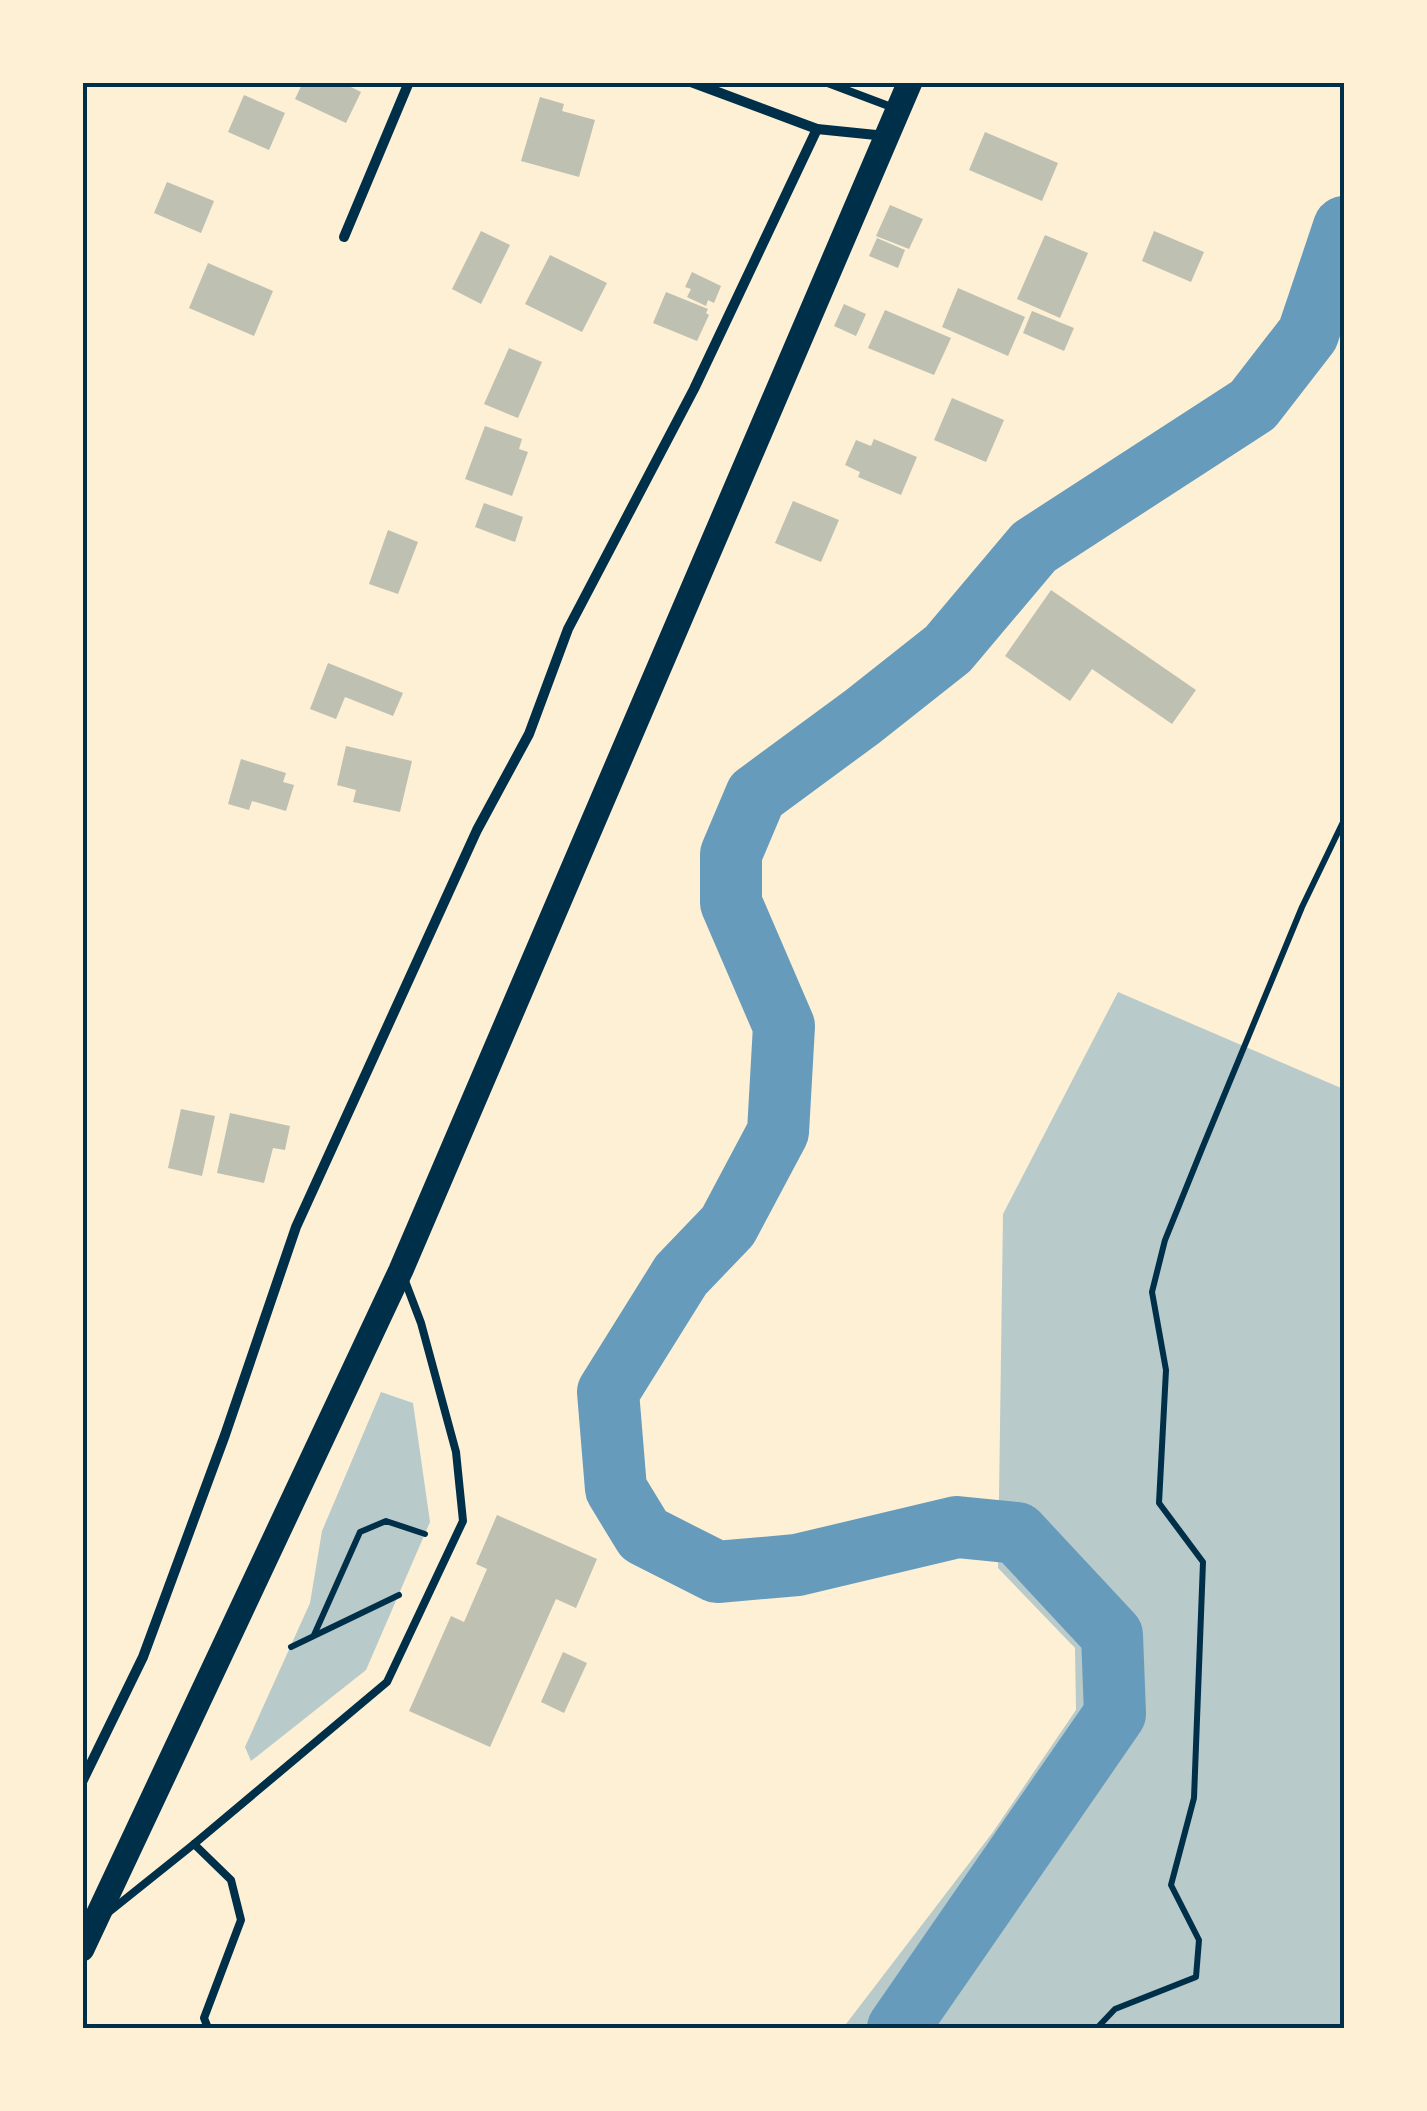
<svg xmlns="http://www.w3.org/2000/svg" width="1427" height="2111" font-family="Manrope,sans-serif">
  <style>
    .green { fill: #b9caca }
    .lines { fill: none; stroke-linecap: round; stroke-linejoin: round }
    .river { stroke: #669bbc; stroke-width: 62 }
    .building { fill: #bec0b2 }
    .path { stroke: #003049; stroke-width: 6 }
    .service { stroke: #003049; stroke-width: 8 }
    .minor { stroke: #003049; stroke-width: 10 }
    .primary { stroke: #003049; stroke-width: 25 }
    .neatline { fill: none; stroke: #003049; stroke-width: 4 }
  </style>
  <rect width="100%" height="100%" fill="#fdf0d5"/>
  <g class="green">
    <polygon points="1118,992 1341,1088 1344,1085 1344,2028 843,2028 993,1832 1076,1710 1075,1648 998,1568 1003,1214"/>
    <polygon points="381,1392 413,1403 430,1522 366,1670 251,1761 245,1747 310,1603 322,1531"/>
  </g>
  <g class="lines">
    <polyline class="river" points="898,2028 1115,1714 1112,1635 1017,1533 957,1527 797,1565 717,1572 644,1535 616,1489 608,1392 681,1275 728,1226 778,1132 784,1026 731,903 731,854 756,795 862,717 948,649 1034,547 1253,405 1308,334 1344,227"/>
  </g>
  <g class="building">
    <polygon points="303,82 341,82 361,92 346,123 295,99"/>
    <polygon points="244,95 285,113 269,150 228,132"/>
    <polygon points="540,97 564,104 562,111 595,120 579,177 521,161"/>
    <polygon points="985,132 1058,163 1042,201 969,170"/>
    <polygon points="167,182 214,201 201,233 154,213"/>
    <polygon points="890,205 923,219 909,249 876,236"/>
    <polygon points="481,231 510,245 481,304 452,289"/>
    <polygon points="1154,231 1204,252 1191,282 1142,261"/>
    <polygon points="1045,235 1088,253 1060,318 1017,299"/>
    <polygon points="877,238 905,250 898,268 869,256"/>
    <polygon points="550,255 607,283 582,332 525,304"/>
    <polygon points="208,263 273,291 254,336 189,308"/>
    <polygon points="692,272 721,286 714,303 708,300 706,306 687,297 691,289 685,287"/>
    <polygon points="958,288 1025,317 1008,356 942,327"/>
    <polygon points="666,292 708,309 706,313 709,315 697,341 653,323"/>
    <polygon points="844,304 866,314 856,336 834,326"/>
    <polygon points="885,310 951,338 934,375 868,348"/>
    <polygon points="1032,311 1074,328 1064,351 1023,333"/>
    <polygon points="509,348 542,362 518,418 484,404"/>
    <polygon points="952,398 1004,420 986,462 934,440"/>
    <polygon points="485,426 522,439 519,449 528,452 512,496 465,479"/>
    <polygon points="874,439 917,457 901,495 858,477 860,472 845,465 856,440 871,446"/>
    <polygon points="793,501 839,520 821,562 775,543"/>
    <polygon points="484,503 523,517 515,542 475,527"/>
    <polygon points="388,530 418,542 398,594 369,584"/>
    <polygon points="1051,590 1196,690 1172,724 1092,669 1070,701 1005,656"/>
    <polygon points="328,663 403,693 393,716 345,697 336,719 310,709"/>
    <polygon points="346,746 412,761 400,812 353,802 356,790 337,785"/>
    <polygon points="241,759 286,773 283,782 294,785 286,811 252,801 249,810 228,804"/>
    <polygon points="181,1109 215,1116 202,1176 168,1168"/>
    <polygon points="230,1113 290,1126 285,1150 273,1148 264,1183 217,1173"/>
    <polygon points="497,1515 597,1559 576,1608 556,1599 490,1747 409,1711 451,1616 464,1622 487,1569 476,1564"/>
    <polygon points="563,1652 587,1663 564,1713 541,1702"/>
  </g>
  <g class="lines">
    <g class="path">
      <polyline points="314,1635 360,1532 386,1521 425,1534"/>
      <polyline points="291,1647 399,1595"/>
      <polyline points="1097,2028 1115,2009 1196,1977 1199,1940 1171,1885 1194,1798 1203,1562 1159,1503 1166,1370 1152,1292 1165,1240 1201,1151 1302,907 1344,820"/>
    </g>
    <g class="service">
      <polyline points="825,82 894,108"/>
      <polyline points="194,1844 231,1880 241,1920 204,2018 208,2028"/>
      <polyline points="109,1912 194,1844 387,1682 463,1521 456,1452 421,1323 405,1281"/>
    </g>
    <g class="minor">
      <polyline points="691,82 817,129 886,136"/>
      <polyline points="344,237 409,82"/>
      <polyline points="82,1782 143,1657 225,1435 296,1227 477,830 529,734 568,629 694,389 817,129"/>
    </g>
    <polyline class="primary" points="82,1949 401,1270 910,82"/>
  </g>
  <rect width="1427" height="2111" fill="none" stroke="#fdf0d5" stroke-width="170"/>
  <rect x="85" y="85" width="1257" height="1941" class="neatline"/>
</svg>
